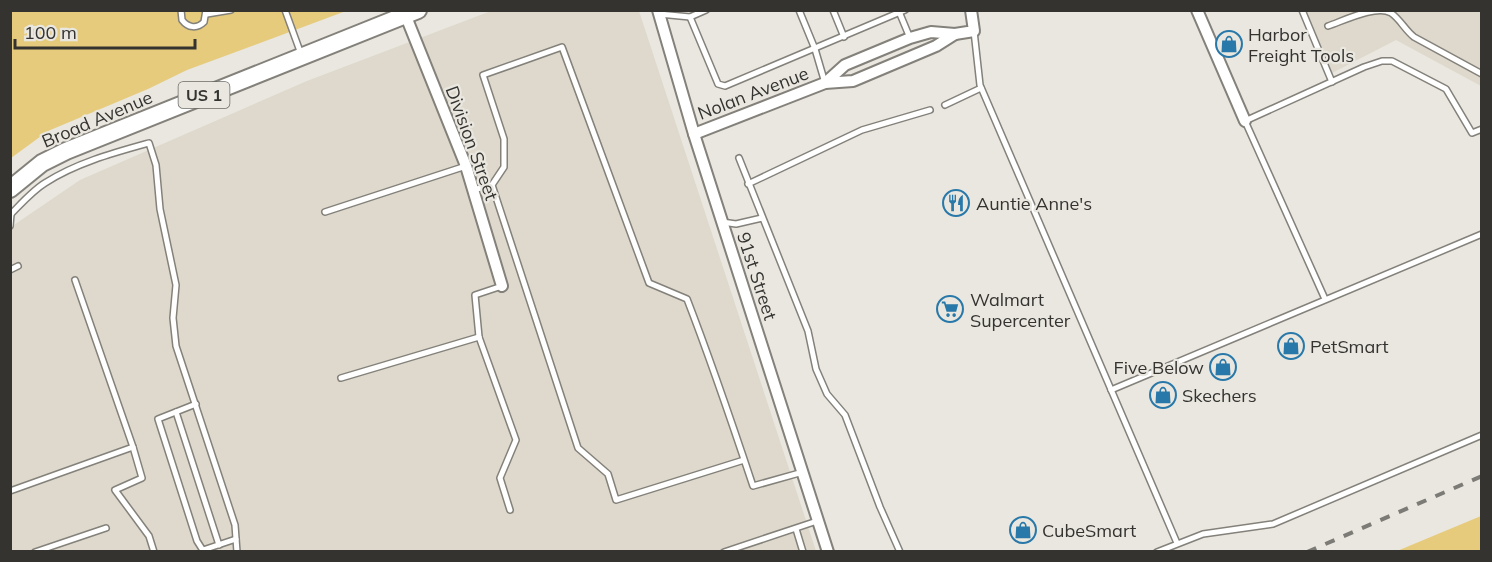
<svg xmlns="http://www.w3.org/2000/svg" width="1492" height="562" font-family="Mulish,sans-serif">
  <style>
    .built { fill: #ded9cc }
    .green { fill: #e6cb7d }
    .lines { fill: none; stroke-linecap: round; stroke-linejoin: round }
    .service-casing { stroke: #83817a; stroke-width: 8 }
    .minor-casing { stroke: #83817a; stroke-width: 14 }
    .primary-casing { stroke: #83817a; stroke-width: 20 }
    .service { stroke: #fff; stroke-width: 5 }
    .minor { stroke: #fff; stroke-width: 10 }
    .primary { stroke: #fff; stroke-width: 16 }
    .rail { stroke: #7c7b76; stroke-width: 4; stroke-dasharray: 10 10; stroke-linecap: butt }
    .labels { text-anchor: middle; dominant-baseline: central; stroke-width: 4.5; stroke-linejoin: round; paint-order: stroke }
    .shield { fill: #e9e7df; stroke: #6a6964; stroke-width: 1.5 }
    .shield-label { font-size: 16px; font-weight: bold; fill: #343330 }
    .poi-label { font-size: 18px; fill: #343330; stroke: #e9e7df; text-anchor: start }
    .street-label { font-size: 18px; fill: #343330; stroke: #e9e7df }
  </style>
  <rect width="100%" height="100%" fill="#e9e7df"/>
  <g class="built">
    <polygon points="491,11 639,11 816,551 11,552 11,227 80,180 307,81"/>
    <polygon points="1305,11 1481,11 1481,86 1396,40 1332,73"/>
  </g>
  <g class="green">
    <polygon points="11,11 346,11 187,70 148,89 48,131 11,158"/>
    <polygon points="1481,516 1481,551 1397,551"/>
  </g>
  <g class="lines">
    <defs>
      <g id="service">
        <path d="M181,10l1,10c6,8 15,9 22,2l2,-12"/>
        <polyline points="285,10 301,54"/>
        <polyline points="799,10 815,49 825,83"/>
        <polyline points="833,10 844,37"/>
        <polyline points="1302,10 1332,82"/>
        <polyline points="207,14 231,10"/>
        <polyline points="659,14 690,17 706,10"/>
        <polyline points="900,14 910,38"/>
        <polyline points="690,17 718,84 725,86 905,10"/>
        <path d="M1328,26c15,-5 49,-22 63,-13 9,6 14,17 23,24l68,37"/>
        <polyline points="974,31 980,85 1177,543"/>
        <polyline points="945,105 981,88"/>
        <polyline points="739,158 808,331 816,369 827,394 845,415 880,507 900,552"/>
        <polyline points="748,184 862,130 930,110"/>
        <polyline points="473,190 492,185"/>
        <polyline points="325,212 466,166"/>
        <path d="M10,215c11,-11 22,-24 35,-32 31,-20 68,-30 104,-40l7,22 4,44 16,76 -3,33 3,28 59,179 2,27"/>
        <polyline points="722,222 736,224 762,218"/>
        <polyline points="10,226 11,214"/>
        <polyline points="10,270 18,266"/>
        <polyline points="502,286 475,295 479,337 516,440 500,478 510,510"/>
        <polyline points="1325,299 1245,121 1364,67 1382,61 1392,61 1446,89 1472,133 1482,129"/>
        <polyline points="341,378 479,337"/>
        <polyline points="1111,390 1482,234"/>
        <polyline points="196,404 158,419 197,541 204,552"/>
        <polyline points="176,412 219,545"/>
        <polyline points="133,447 142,478 115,490 149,536 154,552"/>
        <path d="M744,460l-128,40 -8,-26 -30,-26 -86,-263 12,-18v-28l-21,-64 79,-28 87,236 38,16c24,62 45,124 66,187l50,-14"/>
        <polyline points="10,491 133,447 75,280"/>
        <polyline points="796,529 803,552"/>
        <polyline points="203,550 236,539"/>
        <polyline points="35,552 106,528"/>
        <polyline points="724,552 817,521"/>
        <polyline points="1157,552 1203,534 1273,524 1482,435"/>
      </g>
      <g id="minor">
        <polyline points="658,10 694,134 828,552"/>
        <polyline points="1197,10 1245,121"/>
        <polyline points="405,14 466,166 502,286"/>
        <polyline points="825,83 845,65 910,38 931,32 955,34 974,31 971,10"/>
        <polyline points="694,134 825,83 853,81 936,46 955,34"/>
      </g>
      <polyline id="primary" points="10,189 42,163 66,151 418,10"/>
    </defs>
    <use href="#service" class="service-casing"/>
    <use href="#minor" class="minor-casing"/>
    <use href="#primary" class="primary-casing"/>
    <use href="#service" class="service"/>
    <use href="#minor" class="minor"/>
    <use href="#primary" class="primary"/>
    <polyline class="rail" points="1307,552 1482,476"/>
  </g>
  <defs>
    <symbol id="shop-ring" viewBox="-11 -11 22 22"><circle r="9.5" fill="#e9e7df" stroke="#2878a9" stroke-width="1.5"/><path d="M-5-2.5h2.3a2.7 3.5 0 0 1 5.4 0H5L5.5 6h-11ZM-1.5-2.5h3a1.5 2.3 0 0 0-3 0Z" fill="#2878a9"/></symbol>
    <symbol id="restaurant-ring" viewBox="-11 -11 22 22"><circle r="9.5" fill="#e9e7df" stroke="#2878a9" stroke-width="1.5"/><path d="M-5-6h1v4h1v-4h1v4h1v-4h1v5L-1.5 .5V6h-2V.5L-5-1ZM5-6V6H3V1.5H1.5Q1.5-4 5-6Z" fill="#2878a9"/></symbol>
    <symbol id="supermarket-ring" viewBox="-11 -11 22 22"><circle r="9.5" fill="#e9e7df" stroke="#2878a9" stroke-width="1.5"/><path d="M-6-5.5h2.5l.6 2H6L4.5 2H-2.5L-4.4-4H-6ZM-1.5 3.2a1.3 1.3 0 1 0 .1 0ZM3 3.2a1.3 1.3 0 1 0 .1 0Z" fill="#2878a9"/></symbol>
  </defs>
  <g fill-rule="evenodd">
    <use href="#shop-ring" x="1214" y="29" width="30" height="30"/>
    <use href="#restaurant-ring" x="941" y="188" width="30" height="30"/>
    <use href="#supermarket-ring" x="935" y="294" width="30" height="30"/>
    <use href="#shop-ring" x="1276" y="331" width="30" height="30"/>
    <use href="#shop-ring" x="1208" y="352" width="30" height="30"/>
    <use href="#shop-ring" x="1148" y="380" width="30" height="30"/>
    <use href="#shop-ring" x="1008" y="515" width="30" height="30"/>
  </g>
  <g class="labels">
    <rect class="shield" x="178.5" y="82" width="51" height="26" rx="4.5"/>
    <g class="shield-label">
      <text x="204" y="95">US 1</text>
    </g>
    <g class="poi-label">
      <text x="1248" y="34">Harbor<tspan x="1248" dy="21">Freight Tools</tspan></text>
      <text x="976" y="203">Auntie Anne's</text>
      <text x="970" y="299">Walmart<tspan x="970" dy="21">Supercenter</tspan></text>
      <text x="1310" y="346">PetSmart</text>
      <text x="1204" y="367" text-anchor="end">Five Below</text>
      <text x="1182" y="395">Skechers</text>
      <text x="1042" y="530">CubeSmart</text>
    </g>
    <g class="street-label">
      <text transform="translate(753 93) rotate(-21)">Nolan Avenue</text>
      <text transform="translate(97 119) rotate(-23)">Broad Avenue</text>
      <text transform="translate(472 143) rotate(70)">Division Street</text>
      <text transform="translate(757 276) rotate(72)">91st Street</text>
    </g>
  </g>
  <rect width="1492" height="562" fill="none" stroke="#343330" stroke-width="24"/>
  <path d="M15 39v9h180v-9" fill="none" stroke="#343330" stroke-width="3"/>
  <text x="24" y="39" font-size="18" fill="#343330" stroke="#e9e7df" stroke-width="4.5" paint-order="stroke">100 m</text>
</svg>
